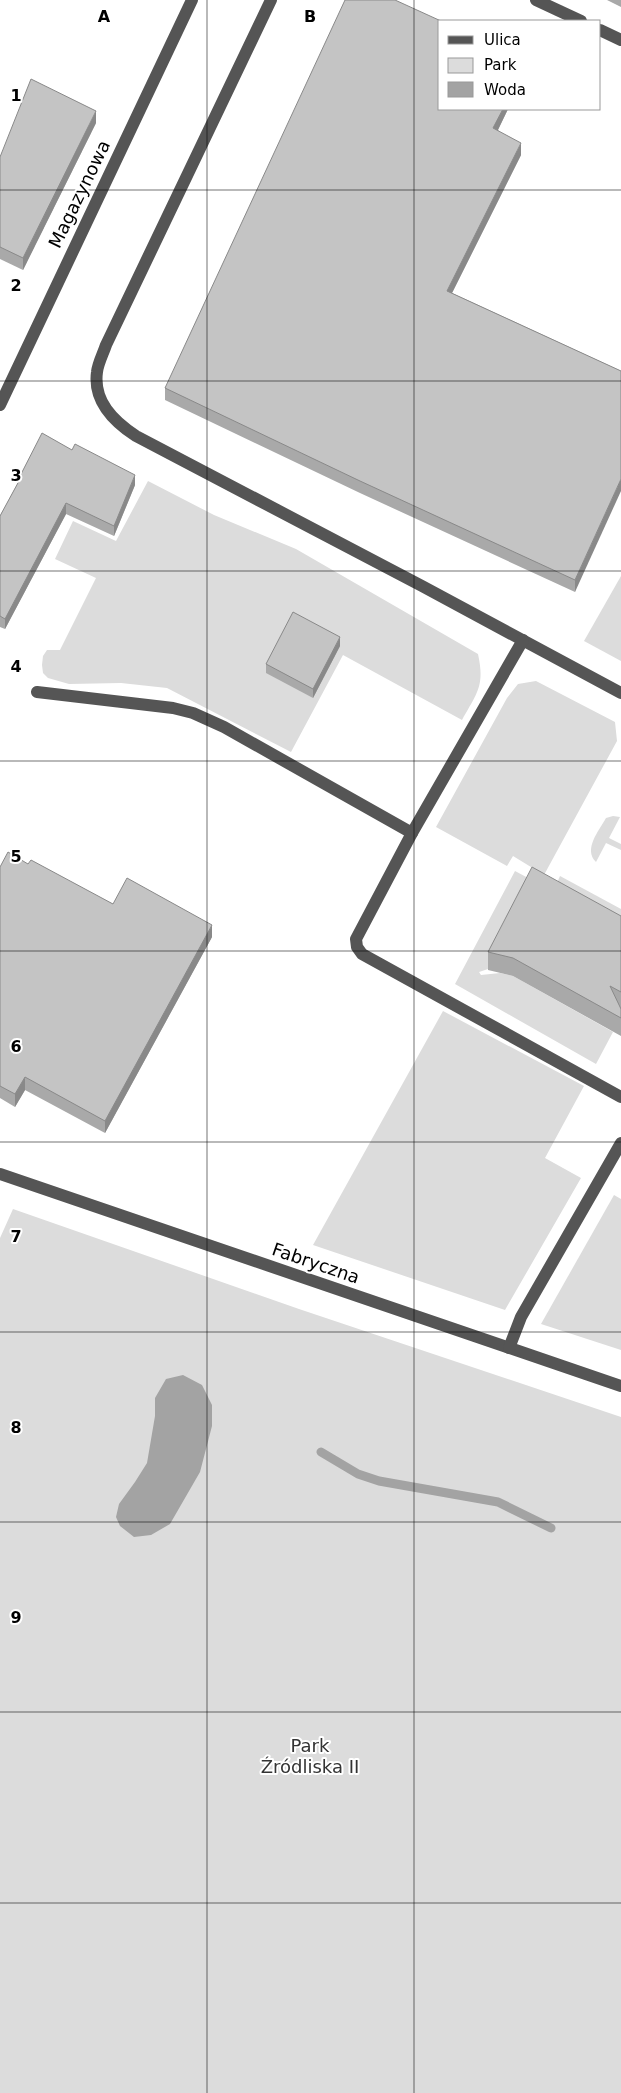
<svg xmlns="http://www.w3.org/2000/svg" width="621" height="2093" font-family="'DejaVu Sans',sans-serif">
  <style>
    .green { fill: #dcdcdc }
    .water { fill: #a3a3a3 }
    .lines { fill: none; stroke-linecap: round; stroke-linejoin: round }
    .stream { stroke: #a3a3a3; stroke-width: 9 }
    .minor { stroke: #555; stroke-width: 12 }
    .wall { fill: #a9a9a9 }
    .shaded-wall { fill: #898989 }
    .building { fill: #c4c4c4; stroke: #898989 }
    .grid { fill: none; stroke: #000; stroke-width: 1; stroke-opacity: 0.55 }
    .labels { text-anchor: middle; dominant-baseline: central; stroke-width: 4; stroke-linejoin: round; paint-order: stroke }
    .street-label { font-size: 18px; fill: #000; stroke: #fff }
    .park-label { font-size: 18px; fill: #333; stroke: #fff }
    .grid-label { font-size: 16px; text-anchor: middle; font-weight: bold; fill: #000; stroke: #fff; stroke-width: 4; stroke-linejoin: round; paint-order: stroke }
  </style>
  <rect width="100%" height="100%" fill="#fff"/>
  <g class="green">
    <path d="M148,481l66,34 82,34 182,105c7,32 -1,39 -16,66l-119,-65 -52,97 -124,-64 -46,-5 -52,1 -21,-6 -5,-5 -1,-8 1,-9 4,-6h13l36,-72 -41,-19 18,-38 43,20z"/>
    <polygon points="621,576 621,661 584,641"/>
    <polygon points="536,681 615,722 617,741 544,875 513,856 507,866 436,827 507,698 518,684"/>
    <path d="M613,816l7,1 -11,21 12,6v6l-15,-7 -10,19c-13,-13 3,-31 10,-44z"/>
    <polygon points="515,871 530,879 488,969 479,972 481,975 500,973 513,976 613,1032 596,1064 455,984"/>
    <polygon points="560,876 621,909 621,917 557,883"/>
    <polygon points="443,1011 584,1086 545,1158 581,1178 505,1310 313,1245"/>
    <polygon points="614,1195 621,1199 621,1350 541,1324"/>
    <polygon points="13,1209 299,1309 621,1417 621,2093 0,2093 0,1238"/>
  </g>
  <polygon class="water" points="183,1375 202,1385 212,1405 212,1426 200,1472 170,1524 151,1535 134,1537 120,1526 116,1517 119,1504 135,1482 147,1463 155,1416 155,1398 166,1379"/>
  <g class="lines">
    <polyline class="stream" points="321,1452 358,1474 379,1481 498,1502 551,1528"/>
    <g class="minor">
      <path d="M271,0l-165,345c-3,9 -8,18 -9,27 -4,29 16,49 39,64l286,150 199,107"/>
      <polyline points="536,0 581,21"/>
      <polyline points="600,30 621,40"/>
      <polyline points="0,405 192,0"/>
      <polyline points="37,692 173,708 193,713 224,727 412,833 523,640"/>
      <polyline points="412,833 356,939 357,947 362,954 621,1097"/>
      <polyline points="0,1174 621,1386"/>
      <polyline points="509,1348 521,1317 621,1143"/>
    </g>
  </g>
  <g class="wall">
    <polygon points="607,0 621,0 621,7"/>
    <polygon points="440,109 508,109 498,130 521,155 452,293 621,371 575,592 360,493 165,400 165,388"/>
    <polygon points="96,123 23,270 0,259 0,157"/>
    <polygon points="18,480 135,485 114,536 66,514 5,629 0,627 0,516 18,483"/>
    <polygon points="340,646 313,698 266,673 266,664"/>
    <polygon points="28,864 113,904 212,937 105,1133 25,1090 15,1107 0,1098 0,867"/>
    <polygon points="621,916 621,1036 513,976 488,970 488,952"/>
  </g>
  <g class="shaded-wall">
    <polygon points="503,109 508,109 493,140 493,128"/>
    <polygon points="96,111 96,123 23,270 23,258"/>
    <polygon points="521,143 521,155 447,303 447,291"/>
    <polygon points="135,475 135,485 114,536 114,526"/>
    <polygon points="621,479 621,491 575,592 575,580"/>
    <polygon points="66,503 66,514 5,629 5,619"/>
    <polygon points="340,637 340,646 313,698 313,689"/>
    <polygon points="212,925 212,937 105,1133 105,1121"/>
    <polygon points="25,1077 25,1090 15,1107 15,1094"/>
  </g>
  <g class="building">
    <polygon points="345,0 395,0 441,21 440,21 440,109 503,109 493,128 521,143 447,291 621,371 621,479 575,580 360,481 165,388"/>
    <polygon points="31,79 96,111 23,258 0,247 0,157"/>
    <polygon points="42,433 72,450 75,444 135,475 114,526 66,503 5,619 0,616 0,516 19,481 18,480"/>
    <polygon points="293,612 340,637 313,689 266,664"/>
    <polygon points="8,852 28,864 31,860 113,904 127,878 212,925 105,1121 25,1077 15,1094 0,1086 0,867"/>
    <polygon points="532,867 621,916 621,992 610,986 621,1009 621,1018 513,958 488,952"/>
  </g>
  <path class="grid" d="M207,0v2093M414,0v2093M0,190h621M0,381h621M0,571h621M0,761h621M0,951h621M0,1142h621M0,1332h621M0,1522h621M0,1712h621M0,1903h621"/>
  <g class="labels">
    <g class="street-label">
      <text transform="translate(79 194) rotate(-64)">Magazynowa</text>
      <text transform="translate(316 1263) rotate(19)">Fabryczna</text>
    </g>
    <g class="park-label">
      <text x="310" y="1745">Park<tspan x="310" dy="21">Źródliska II</tspan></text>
    </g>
  </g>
  <g class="grid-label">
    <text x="104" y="22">A</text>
    <text x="310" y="22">B</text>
    <text x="16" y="101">1</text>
    <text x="16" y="291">2</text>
    <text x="16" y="481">3</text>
    <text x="16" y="672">4</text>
    <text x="16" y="862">5</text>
    <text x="16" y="1052">6</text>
    <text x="16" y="1242">7</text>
    <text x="16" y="1433">8</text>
    <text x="16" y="1623">9</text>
  </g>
  <rect x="438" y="20" width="162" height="90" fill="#ffffff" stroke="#999999"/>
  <rect x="448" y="36" width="25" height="8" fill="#555555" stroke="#999999"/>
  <text x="484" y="45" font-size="15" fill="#000000">Ulica</text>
  <rect x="448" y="58" width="25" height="15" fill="#dcdcdc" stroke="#999999"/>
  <text x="484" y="70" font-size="15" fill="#000000">Park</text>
  <rect x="448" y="82" width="25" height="15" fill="#a3a3a3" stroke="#999999"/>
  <text x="484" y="95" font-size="15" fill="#000000">Woda</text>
</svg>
